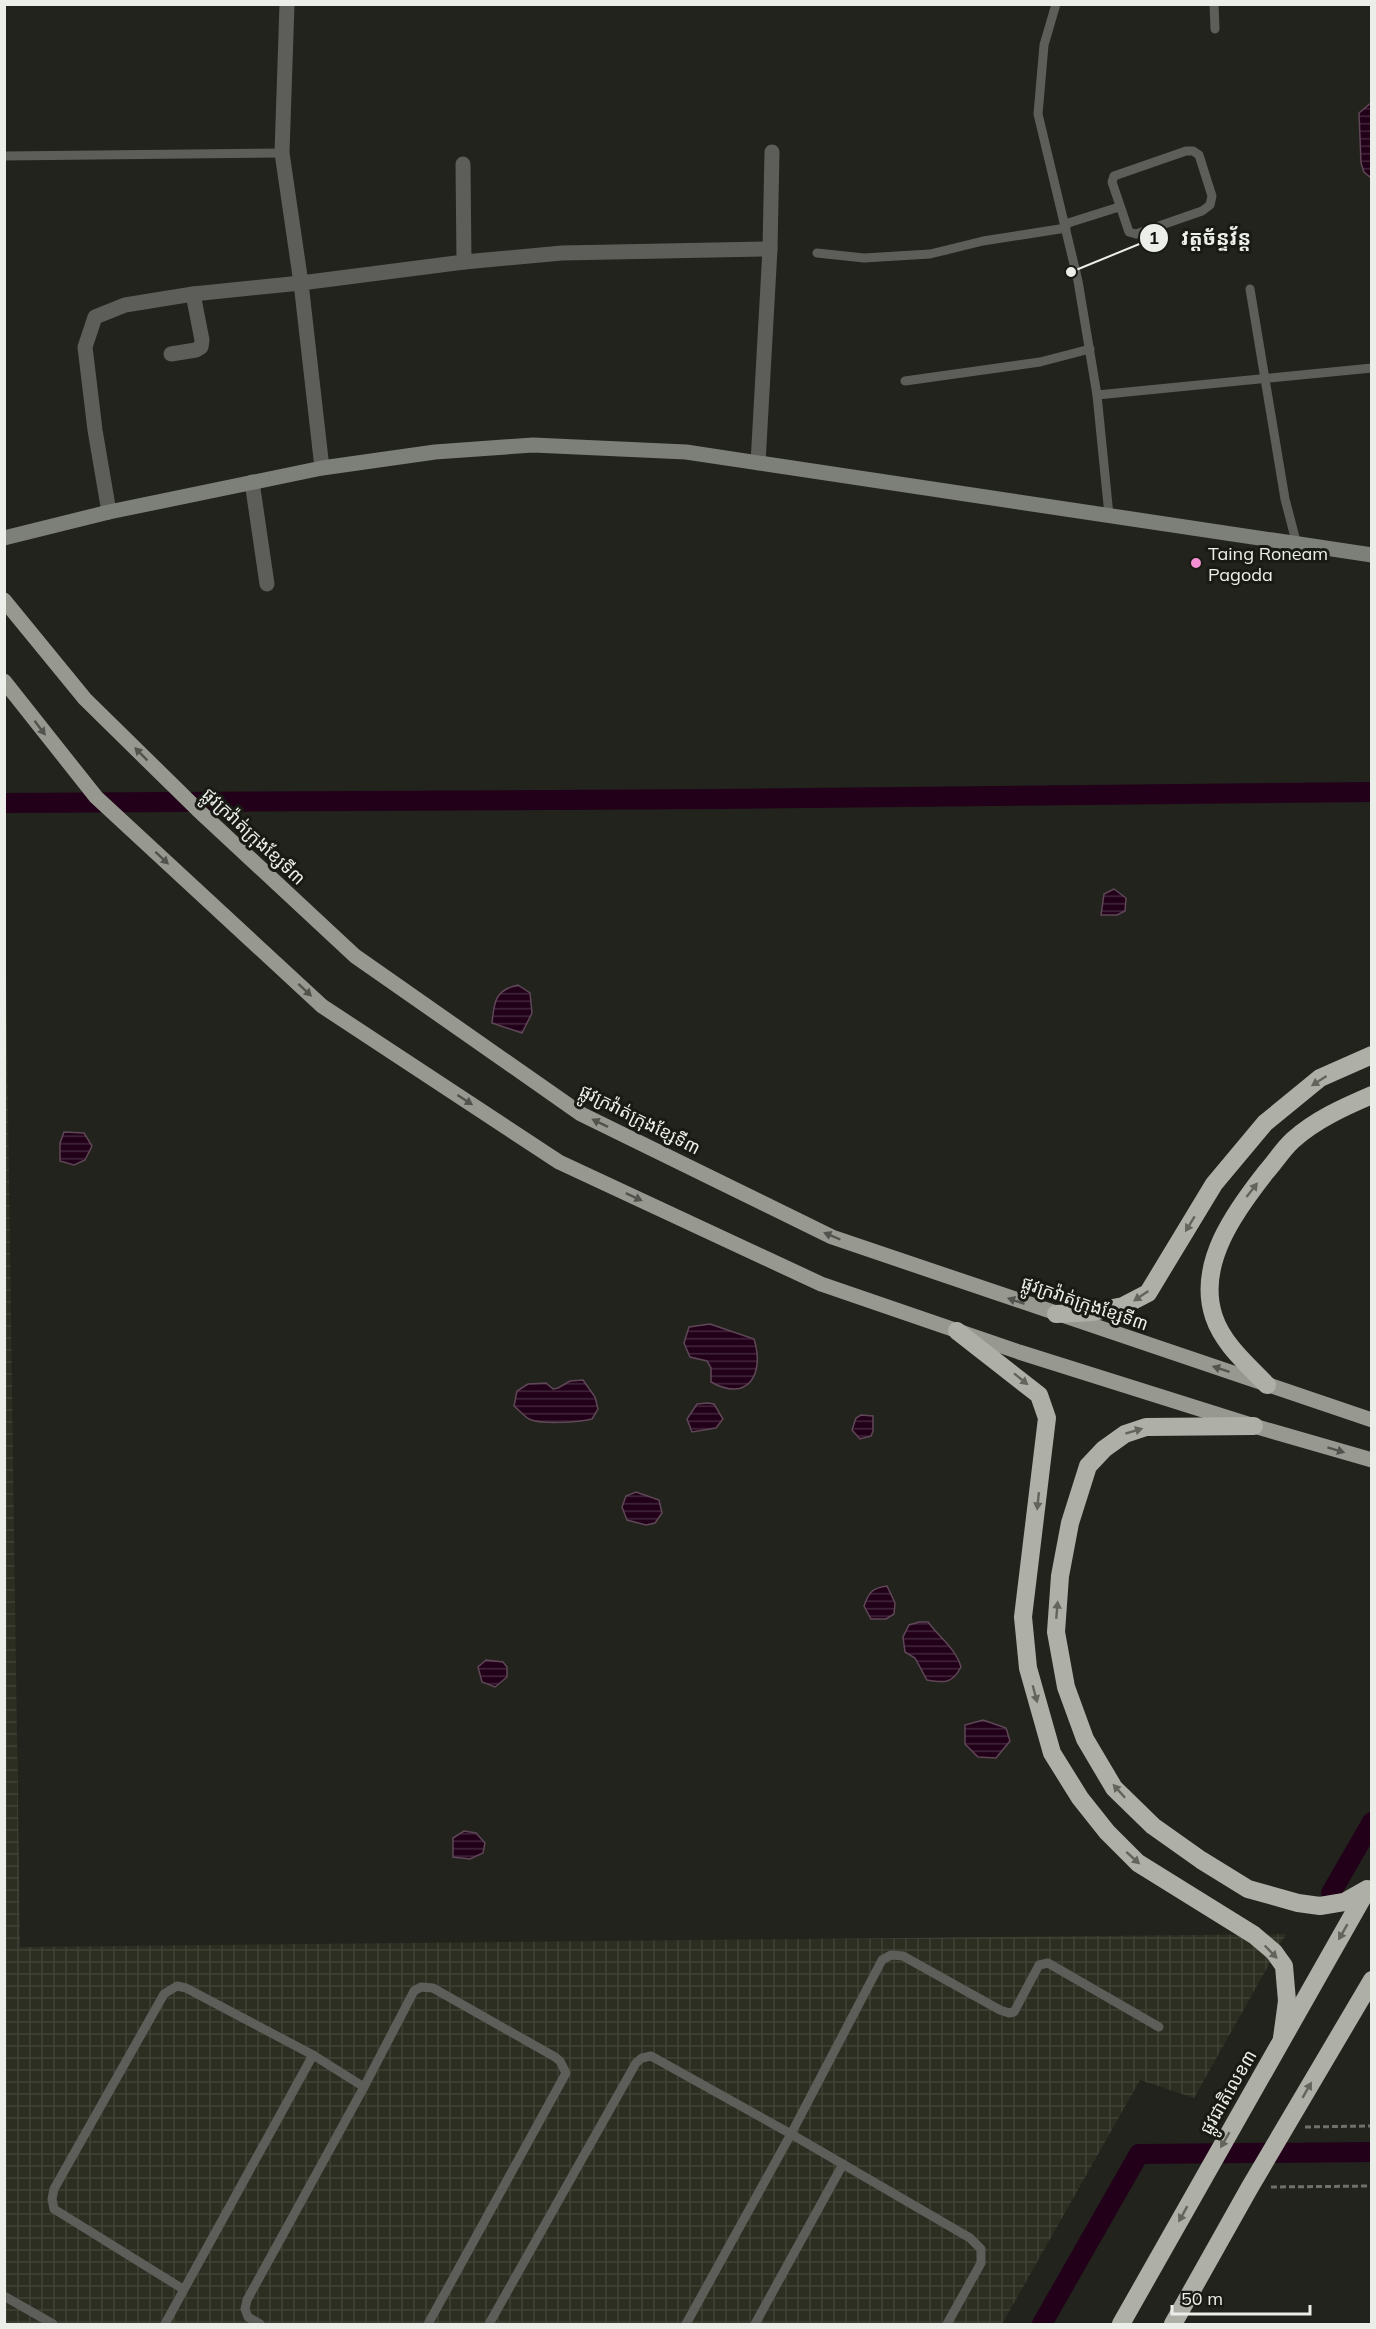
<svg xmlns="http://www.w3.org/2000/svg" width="1376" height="2329" font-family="Mulish,'Noto Sans Khmer',sans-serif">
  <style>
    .industrial { fill: url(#industrial-grid) }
    .water { fill: url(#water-rules); stroke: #5f4757; stroke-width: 1.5 }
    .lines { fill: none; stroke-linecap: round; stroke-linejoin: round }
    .canal { stroke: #220019; stroke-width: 20 }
    .path { stroke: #6f706a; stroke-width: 3; stroke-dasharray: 6 3; stroke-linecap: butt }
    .lane { stroke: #5d5d5a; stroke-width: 9 }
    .street { stroke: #5d5d5a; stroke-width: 15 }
    .secondary { stroke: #7d7f79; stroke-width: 15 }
    .primary { stroke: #979991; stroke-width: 15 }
    .highway { stroke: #aeb0a7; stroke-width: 18 }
    .oneway { fill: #51534c }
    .oneway2 { fill: #63655d }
    .poi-dot { fill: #f491d4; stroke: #181a13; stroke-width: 2 }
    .labels { text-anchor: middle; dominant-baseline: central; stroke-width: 6; stroke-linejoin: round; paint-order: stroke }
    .poi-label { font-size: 18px; fill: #eceee9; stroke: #181a13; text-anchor: start }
    .street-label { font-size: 18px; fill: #eceee9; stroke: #181a13 }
    .leader { fill: none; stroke: #eceee9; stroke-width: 2 }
    .callout-dot { fill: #eceee9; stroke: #181a13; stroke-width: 2 }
    .mark-label { font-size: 18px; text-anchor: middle; font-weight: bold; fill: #111 }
    .callout-label { font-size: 20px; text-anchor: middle; font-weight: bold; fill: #eceee9; stroke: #181a13; stroke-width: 6; stroke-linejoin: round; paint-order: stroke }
  </style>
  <defs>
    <pattern id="industrial-grid" width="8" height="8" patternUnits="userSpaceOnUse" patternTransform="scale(1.5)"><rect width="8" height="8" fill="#2b2e21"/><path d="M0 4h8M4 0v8" fill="none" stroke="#404236"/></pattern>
    <pattern id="water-rules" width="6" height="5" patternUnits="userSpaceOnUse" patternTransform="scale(1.5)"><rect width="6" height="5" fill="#220019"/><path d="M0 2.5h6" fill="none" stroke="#42263a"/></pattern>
  </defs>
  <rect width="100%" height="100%" fill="#22231c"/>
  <polygon class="industrial" points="4,834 20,1947 1286,1934 1194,2098 1140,2080 1002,2324 5,2324"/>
  <g class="water">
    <polygon points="1371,103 1372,103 1371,178 1364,172 1361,163 1359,113"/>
    <polygon points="1114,889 1126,898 1125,911 1117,915 1101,915 1104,894"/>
    <path d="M518,985l12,8 2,20 -10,20 -30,-10c2,-21 3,-33 26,-38z"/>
    <polygon points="64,1132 84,1133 92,1146 85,1160 74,1165 60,1161 60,1143"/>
    <path d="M710,1324l44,15c11,35 -6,64 -43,43v-14l-4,-7 -17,-4 -6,-14 5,-16z"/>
    <path d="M583,1380l12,17 3,12 -6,10c-12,3 -51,6 -63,0 -5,-3 -10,-9 -15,-13l3,-15 11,-7 18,-1 7,6 5,-1 12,-7z"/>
    <polygon points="708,1403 714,1404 723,1419 716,1428 692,1432 687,1419 697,1404"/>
    <polygon points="861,1415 873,1416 873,1431 871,1436 860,1439 852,1430 856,1418"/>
    <polygon points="636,1492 659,1500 662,1513 655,1523 646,1525 627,1520 622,1507 626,1496"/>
    <path d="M887,1586l8,17 -1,11 -8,5h-15l-7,-13c5,-14 8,-18 23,-20z"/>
    <path d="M919,1622h9c11,15 28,27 33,45 -9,17 -17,16 -34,13l-12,-22 -10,-6 -2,-15 6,-12z"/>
    <polygon points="486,1660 503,1662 507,1667 507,1677 495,1687 482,1682 478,1667"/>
    <polygon points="983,1720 1006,1728 1010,1741 996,1758 978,1757 965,1744 965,1725"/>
    <polygon points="464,1831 476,1833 485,1843 483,1853 470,1859 453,1857 453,1838"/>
  </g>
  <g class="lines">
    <g class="canal">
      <polyline points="4,803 722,799 1372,792"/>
      <polyline points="1331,1893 1372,1822"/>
      <polyline points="1042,2324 1139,2154 1372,2152"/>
    </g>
    <g class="path">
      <polyline points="1305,2127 1372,2126"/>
      <polyline points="1271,2187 1372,2186"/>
    </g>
    <g class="lane">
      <polyline points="1056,4 1044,45 1038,114 1078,281 1097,395 1109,515"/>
      <polyline points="1214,4 1215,29"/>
      <polygon points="1186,151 1193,151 1199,155 1212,196 1210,205 1202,211 1136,234 1129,232 1112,182 1114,176"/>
      <polyline points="4,156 282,153"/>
      <polyline points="1065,224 1119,207"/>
      <polyline points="817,253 864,258 930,254 983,241 1066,228"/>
      <polyline points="1250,289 1285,499 1297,545"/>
      <polyline points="905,381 1040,362 1090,349"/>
      <polyline points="1097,395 1372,368"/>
      <polyline points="183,2289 54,2209 52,2199 54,2189 164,1994 177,1986 186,1988 313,2055 364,2087"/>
      <polyline points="4,2296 53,2324"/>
      <polyline points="165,2324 313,2055"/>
      <polyline points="260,2324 248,2317 245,2309 247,2300 364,2087 414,1991 421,1987 433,1988 555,2057 560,2061 566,2073 428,2324"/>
      <polyline points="489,2324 636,2063 642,2058 651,2056 791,2134 970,2238 981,2249 981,2263 947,2324"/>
      <polyline points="686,2324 791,2134 882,1960 891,1955 903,1956 1000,2010 1009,2013 1014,2012 1039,1965 1048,1963 1159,2027"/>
      <polyline points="755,2324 843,2164"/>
    </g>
    <g class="street">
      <polyline points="287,4 282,153 301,283 322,468"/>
      <polyline points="463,164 464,262"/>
      <polyline points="171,354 196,350 201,347 202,340 193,294"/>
      <polyline points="758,463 770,249 772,152"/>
      <polyline points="252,482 267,584"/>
      <polyline points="109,512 95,430 85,347 95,317 125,305 193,294 301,283 464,262 562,253 770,249"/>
    </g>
    <polyline class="secondary" points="4,538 109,512 322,468 435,452 533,445 686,452 1372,555"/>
    <g class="primary">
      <polyline points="4,600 85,699 198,810 355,956 581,1114 832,1237 1372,1420"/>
      <polyline points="4,681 96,797 322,1006 559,1162 821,1284 1019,1352 1254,1426 1372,1460"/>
    </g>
    <g class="highway">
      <polyline points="1056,1314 1093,1312 1123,1306 1148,1293 1214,1184 1265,1123 1320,1078 1372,1055"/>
      <polyline points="957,1331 1039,1395 1047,1418 1023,1617 1028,1668 1052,1753 1080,1798 1107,1832 1138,1863 1254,1935 1274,1952 1284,1966 1287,2001 1282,2038"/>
      <path d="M1267,1385c-20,-21 -44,-41 -53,-68 -18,-53 22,-107 52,-145 9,-10 17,-23 27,-32 22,-20 51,-33 79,-45"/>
      <polyline points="1254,1426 1146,1427 1125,1434 1104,1449 1088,1466 1070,1523 1060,1576 1056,1632 1066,1687 1085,1739 1114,1788 1153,1826 1201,1860 1248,1889 1298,1903 1320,1906 1344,1902 1367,1889"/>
      <polyline points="1121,2324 1367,1890"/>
      <polyline points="1173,2324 1250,2187 1372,1980"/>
    </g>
  </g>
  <defs><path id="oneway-solid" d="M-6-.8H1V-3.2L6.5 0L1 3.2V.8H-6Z" transform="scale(1.5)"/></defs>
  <g class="oneway">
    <use href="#oneway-solid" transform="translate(40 728) rotate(53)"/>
    <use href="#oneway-solid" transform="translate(141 754) rotate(-135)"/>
    <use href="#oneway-solid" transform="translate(162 858) rotate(43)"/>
    <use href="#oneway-solid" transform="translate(305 990) rotate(43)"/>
    <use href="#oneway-solid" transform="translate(465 1100) rotate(33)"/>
    <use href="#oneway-solid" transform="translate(600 1123) rotate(-154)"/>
    <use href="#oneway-solid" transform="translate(634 1197) rotate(25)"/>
    <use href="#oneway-solid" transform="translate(832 1236) rotate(-157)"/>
    <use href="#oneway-solid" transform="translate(1016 1301) rotate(-161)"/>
    <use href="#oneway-solid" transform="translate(1221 1369) rotate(-162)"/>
    <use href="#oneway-solid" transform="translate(1336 1450) rotate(17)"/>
  </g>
  <g class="oneway2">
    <use href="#oneway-solid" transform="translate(1319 1081) rotate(147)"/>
    <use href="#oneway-solid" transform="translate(1252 1190) rotate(-52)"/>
    <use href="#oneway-solid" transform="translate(1190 1224) rotate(121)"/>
    <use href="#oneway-solid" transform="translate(1141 1296) rotate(146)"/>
    <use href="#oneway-solid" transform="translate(1021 1379) rotate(39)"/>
    <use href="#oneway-solid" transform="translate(1134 1431) rotate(-17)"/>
    <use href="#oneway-solid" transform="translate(1038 1501) rotate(96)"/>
    <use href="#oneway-solid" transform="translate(1057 1610) rotate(-85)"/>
    <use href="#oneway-solid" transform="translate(1035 1694) rotate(75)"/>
    <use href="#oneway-solid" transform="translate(1119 1791) rotate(-132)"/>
    <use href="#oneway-solid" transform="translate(1133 1858) rotate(42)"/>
    <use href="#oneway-solid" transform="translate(1343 1932) rotate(120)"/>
    <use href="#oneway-solid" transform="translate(1271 1952) rotate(46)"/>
    <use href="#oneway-solid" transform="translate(1307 2090) rotate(-60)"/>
    <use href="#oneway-solid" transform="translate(1225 2140) rotate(120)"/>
    <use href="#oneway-solid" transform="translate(1183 2214) rotate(119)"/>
  </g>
  <circle class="poi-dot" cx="1196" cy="563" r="6"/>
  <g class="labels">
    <g class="poi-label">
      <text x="1208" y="553">Taing Roneam<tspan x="1208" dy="21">Pagoda</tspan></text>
    </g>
    <g class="street-label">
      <text transform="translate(254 836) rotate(43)">ផ្លូវក្រវ៉ាត់ក្រុងខ្សែទី៣</text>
      <text transform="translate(640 1119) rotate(27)">ផ្លូវក្រវ៉ាត់ក្រុងខ្សែទី៣</text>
      <text transform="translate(1085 1303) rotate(19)">ផ្លូវក្រវ៉ាត់ក្រុងខ្សែទី៣</text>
      <text transform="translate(1228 2092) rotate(-60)">ផ្លូវជាតិលេខ៣</text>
    </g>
  </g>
  <path class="leader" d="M1071 272L1154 238"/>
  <g class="callout-dot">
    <circle cx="1071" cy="272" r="6"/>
    <circle cx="1154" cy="238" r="15"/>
  </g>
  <g class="mark-label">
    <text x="1154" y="244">1</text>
  </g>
  <g class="callout-label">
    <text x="1216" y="245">វត្តច័ន្ទវ័ន្ត</text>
  </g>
  <rect width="1376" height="2329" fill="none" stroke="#eceee9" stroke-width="12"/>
  <path d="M1172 2305v9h138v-9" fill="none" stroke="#eceee9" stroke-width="3"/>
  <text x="1181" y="2305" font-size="18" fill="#eceee9" stroke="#181a13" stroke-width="4.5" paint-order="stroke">50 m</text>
</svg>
